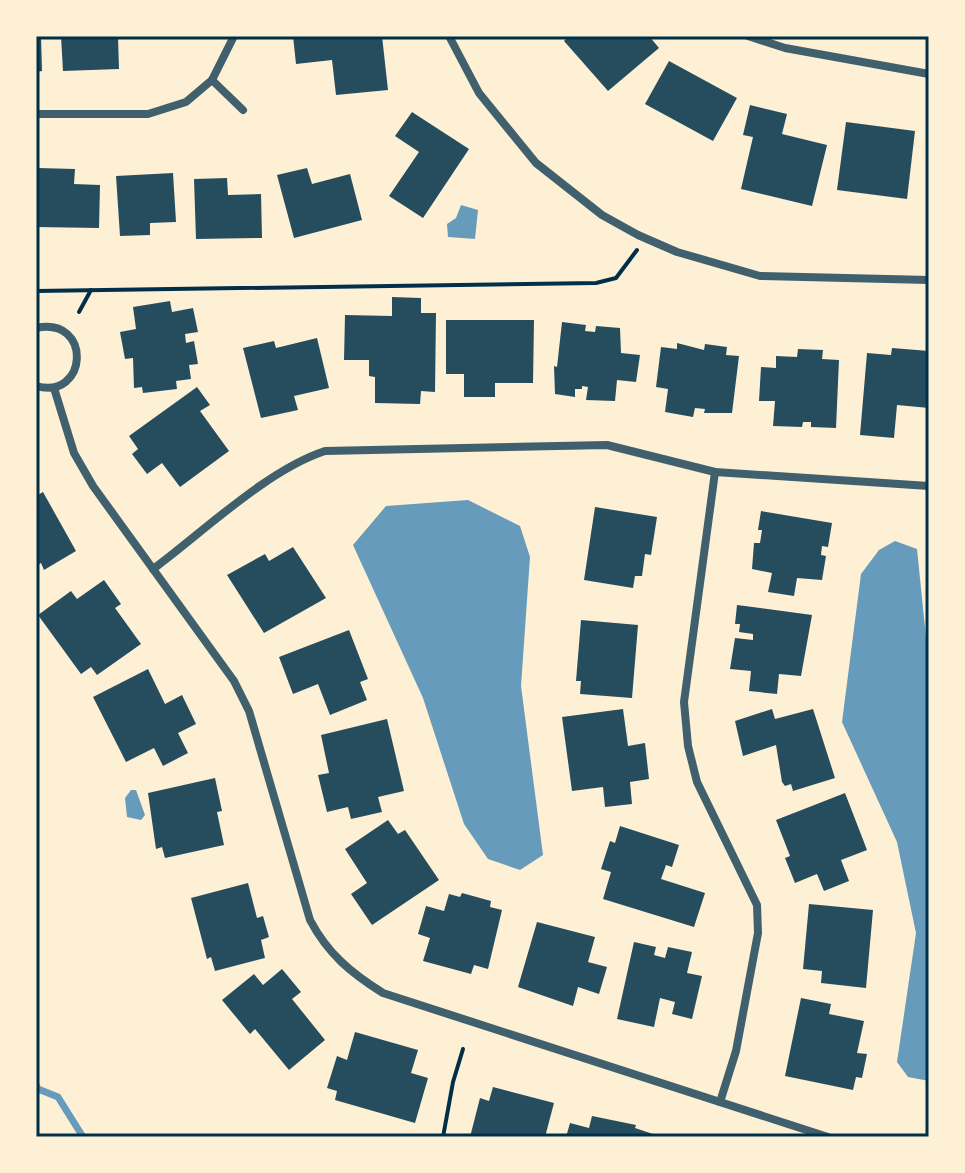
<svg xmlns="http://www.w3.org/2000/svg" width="965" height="1173" font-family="Poppins,sans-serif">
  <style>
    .water { fill: #669bbc }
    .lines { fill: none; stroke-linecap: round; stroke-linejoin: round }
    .stream { stroke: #669bbc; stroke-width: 7 }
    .building { fill: #264d5e }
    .path { stroke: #003049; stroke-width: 4 }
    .minor { stroke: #3f606c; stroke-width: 8 }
    .neatline { fill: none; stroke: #003049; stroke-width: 3 }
  </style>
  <rect width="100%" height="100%" fill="#fdf0d5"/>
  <g class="water">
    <polygon points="461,205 478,210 475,239 448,237 447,224 456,218"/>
    <polygon points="468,500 520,526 530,557 521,686 543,855 520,870 488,859 464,824 423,698 353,545 386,506"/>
    <polygon points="895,541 917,549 929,667 929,1081 908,1077 897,1062 916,933 897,842 842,722 861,574 879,550"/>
    <polygon points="131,790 136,790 145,815 141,820 127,817 125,798"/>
  </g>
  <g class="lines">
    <polyline class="stream" points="36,1085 38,1089 58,1097 83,1137"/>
  </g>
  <g class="building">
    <polygon points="36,36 41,36 42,71 36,72"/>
    <polygon points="61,36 118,36 119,69 63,71"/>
    <polygon points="293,36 382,36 388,90 336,95 332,60 296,64"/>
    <polygon points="569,36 649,36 659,48 608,91 564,41"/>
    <polygon points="669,61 737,98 713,141 645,104"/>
    <polygon points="750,105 787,114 782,134 827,145 812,206 741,189 753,137 743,135"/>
    <polygon points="412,112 469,149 423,218 389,196 419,152 395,136"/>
    <polygon points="846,122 915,131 907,199 837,190"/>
    <polygon points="38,168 75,169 74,184 100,185 99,228 36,227"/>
    <polygon points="307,168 312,184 350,174 362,220 294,238 277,175"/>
    <polygon points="173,173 176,222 150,223 150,235 120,236 116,176"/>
    <polygon points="227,178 228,195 261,194 262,238 196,239 194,179"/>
    <polygon points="392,297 421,298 421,313 436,313 435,392 421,391 420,404 375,403 375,377 369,376 369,360 344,360 345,315 392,316"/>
    <polygon points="170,301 172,312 193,308 198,332 185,334 186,343 194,341 198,364 189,365 191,379 176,381 177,389 143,393 142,387 134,388 133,358 125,359 120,332 136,329 133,307"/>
    <polygon points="446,320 534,320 533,383 495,383 495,397 464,397 464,374 446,374"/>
    <polygon points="562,322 586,325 585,331 595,332 596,326 620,328 621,353 640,355 636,382 617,380 615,401 586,400 588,387 582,386 582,389 575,389 575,397 555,394 554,366 557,367"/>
    <polygon points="317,338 329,388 294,396 298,410 261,418 243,348 274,341 276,348"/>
    <polygon points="677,343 704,350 705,344 727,347 726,355 739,356 732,413 704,413 705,409 695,408 693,417 665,412 668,389 656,387 661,347 677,349"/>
    <polygon points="892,348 929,351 929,408 897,405 894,438 860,435 867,353 891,355"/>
    <polygon points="798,349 823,350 822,359 839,360 836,428 811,427 811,422 803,422 802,427 773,426 775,401 759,401 761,367 776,368 776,356 797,357"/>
    <polygon points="197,387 210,405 200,411 229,451 180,487 162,463 147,474 132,454 138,449 129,436"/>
    <polygon points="43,492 76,551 44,570 41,563 36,566 36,496"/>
    <polygon points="595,507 657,517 651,555 645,554 642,576 635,576 633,588 584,580"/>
    <polygon points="761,511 832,523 828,547 822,546 821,555 826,556 822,580 797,578 794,596 768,592 772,573 752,569 754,543 760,543 762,530 758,530"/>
    <polygon points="293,547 326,598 264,633 227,575 265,554 269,561"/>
    <polygon points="104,580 121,604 115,608 141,644 97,675 91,667 81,674 38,615 71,591 77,599"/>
    <polygon points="737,605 812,615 801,676 779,674 777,694 749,691 751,671 730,669 735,638 753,640 753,634 739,632 740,624 735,624"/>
    <polygon points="581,620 638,625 632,698 580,694 581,681 576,681"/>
    <polygon points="349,630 368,679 360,682 367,700 330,715 318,684 293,694 279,657"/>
    <polygon points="148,669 165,704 182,695 196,724 178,733 188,753 163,766 154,748 126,762 93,697"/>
    <polygon points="623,709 628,746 645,743 649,779 630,782 632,804 605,807 603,787 572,791 562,717"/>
    <polygon points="772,709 775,719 813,709 835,778 793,791 791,784 785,786 782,782 776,745 743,756 735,721"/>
    <polygon points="387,719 404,791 378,797 382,812 351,819 348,807 327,812 318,775 329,773 321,735"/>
    <polygon points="215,778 222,811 217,812 224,845 165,858 162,847 156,849 148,793"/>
    <polygon points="845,793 867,850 841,860 849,881 824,891 817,874 795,883 785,858 790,856 776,820"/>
    <polygon points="388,820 398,834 405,830 439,880 372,925 351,894 367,883 345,849"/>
    <polygon points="620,826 679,845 672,867 666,865 661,879 705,893 694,927 603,899 611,872 601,869 610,841 615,843"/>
    <polygon points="248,883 257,918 263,916 269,937 261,940 265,958 215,971 211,957 207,959 191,898"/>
    <polygon points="462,893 491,901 490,907 502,910 488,969 474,965 471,974 423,961 430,938 418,934 426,906 444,911 449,894 460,897"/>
    <polygon points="809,904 873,910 866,988 821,983 822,971 803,969"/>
    <polygon points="537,922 595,937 588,962 607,967 599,994 578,987 573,1006 518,987"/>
    <polygon points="634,942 656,947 654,955 665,958 668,947 692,952 687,973 702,976 692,1019 672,1014 675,1002 660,998 654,1027 617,1019"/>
    <polygon points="282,969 301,992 292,999 325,1040 289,1070 255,1029 250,1034 222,1000 254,974 263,985"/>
    <polygon points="801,998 831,1004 829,1014 864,1021 857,1053 867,1054 862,1078 856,1077 853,1090 785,1076"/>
    <polygon points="355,1032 418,1050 411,1073 428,1078 415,1123 335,1100 337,1091 327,1088 337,1056 347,1060"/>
    <polygon points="493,1087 554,1103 545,1137 470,1137 480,1098 489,1101"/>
    <polygon points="592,1116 636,1125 635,1128 653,1134 652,1137 566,1137 570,1123 589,1128"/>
  </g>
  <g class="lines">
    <g class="path">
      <polyline points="36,291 596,283 616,278 637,250"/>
      <polyline points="79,312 91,290"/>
      <polyline points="443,1137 453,1082 463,1049"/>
    </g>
    <g class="minor">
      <polyline points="234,36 212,80 243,110"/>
      <polyline points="449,36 479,93 536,163 602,215 638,235 677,252 760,276 929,280"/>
      <polyline points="748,36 785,48 929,74"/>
      <polyline points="36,114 148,114 186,102 212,80"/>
      <path d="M36,328c57,-12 52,73 0,58"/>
      <path d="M54,388l20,65 19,33 141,195 15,30 61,209c18,34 41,53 73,73l445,144"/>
      <polyline points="715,472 684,702 688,746 697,782 757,905 758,933 736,1051 720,1102"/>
      <path d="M153,569c50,-37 114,-99 172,-118l282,-6 108,27 214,14"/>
    </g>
  </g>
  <rect width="965" height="1173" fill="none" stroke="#fdf0d5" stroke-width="76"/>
  <rect x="38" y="38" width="889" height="1097" class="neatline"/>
</svg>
